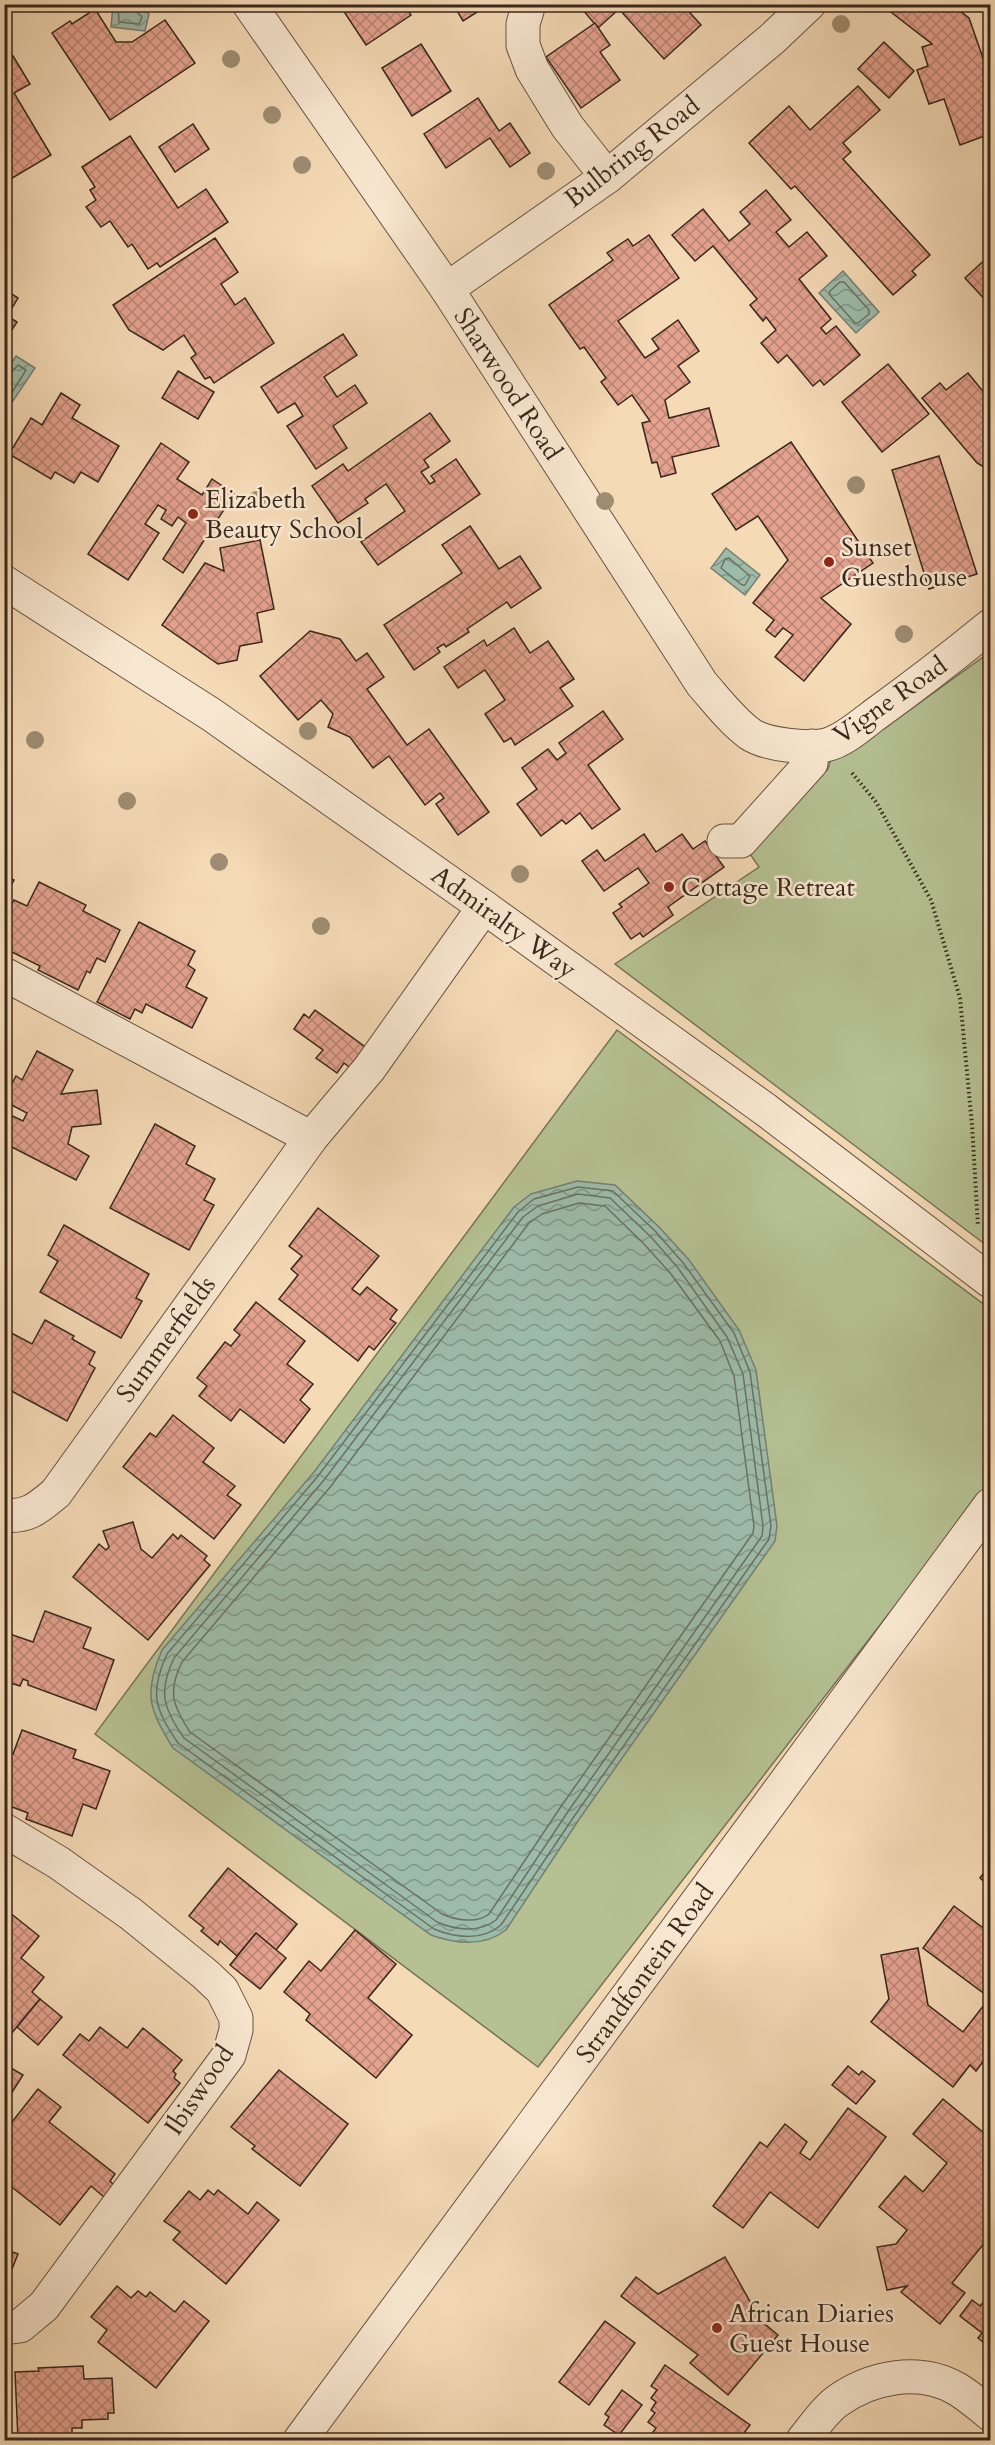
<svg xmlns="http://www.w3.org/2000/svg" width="995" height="2445" font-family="Cardo,serif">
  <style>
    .grass { fill: #b5c193; stroke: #767458; stroke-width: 1.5 }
    .water { fill: url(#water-waves); stroke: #758071; stroke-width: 1.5 }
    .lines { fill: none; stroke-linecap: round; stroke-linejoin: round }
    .shore { stroke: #6a7262; stroke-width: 1.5 }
    .building { fill: url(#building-cross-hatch); stroke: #38281c; stroke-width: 1.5 }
    .minor-casing { stroke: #675442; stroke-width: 35 }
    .path { stroke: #38281c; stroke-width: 4; stroke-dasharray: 1.5 3; stroke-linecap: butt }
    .minor { stroke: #f8e7d0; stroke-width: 33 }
    .tree { fill: #9e8d72 }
    .poi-dot { fill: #8f2418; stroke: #f8e7d0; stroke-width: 2 }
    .labels { text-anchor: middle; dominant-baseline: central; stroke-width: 5; stroke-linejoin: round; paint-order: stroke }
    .street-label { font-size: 26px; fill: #38281c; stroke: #f8e7d0 }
    .poi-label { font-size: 26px; fill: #38281c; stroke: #f8e7d0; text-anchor: start }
  </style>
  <defs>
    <pattern id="water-waves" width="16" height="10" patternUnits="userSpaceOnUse" patternTransform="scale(1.5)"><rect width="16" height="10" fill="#9dbba9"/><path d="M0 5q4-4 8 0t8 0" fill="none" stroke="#819889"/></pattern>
    <pattern id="building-cross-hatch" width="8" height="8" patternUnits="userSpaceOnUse" patternTransform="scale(1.5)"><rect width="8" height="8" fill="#e4a28f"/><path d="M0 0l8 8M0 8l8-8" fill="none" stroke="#ba8474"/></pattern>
  </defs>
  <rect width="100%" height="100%" fill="#f5dab6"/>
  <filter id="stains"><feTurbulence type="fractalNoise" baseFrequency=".00333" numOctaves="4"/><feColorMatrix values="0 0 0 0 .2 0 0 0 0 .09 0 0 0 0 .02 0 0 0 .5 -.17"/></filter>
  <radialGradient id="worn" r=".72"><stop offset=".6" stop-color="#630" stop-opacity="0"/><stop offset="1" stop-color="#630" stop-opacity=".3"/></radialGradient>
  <g class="grass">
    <polygon points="990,652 990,1248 615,964 759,867 741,841 773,821 828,769 832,755 886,727"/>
    <polygon points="617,1030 990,1309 990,1483 538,2067 95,1734"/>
  </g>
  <g class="water">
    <polygon points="113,5 137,5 149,14 145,31 111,27"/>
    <polygon points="843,271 879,312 856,333 819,293"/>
    <polygon points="16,356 35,368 11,404 5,399 5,373"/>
    <polygon points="726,548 760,575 745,595 711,568"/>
    <path d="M577,1181l38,4 45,43 29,32 50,70 17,40 21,156 -2,15 -195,277 -74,112c-22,17 -50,14 -75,5l-258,-187c-24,-39 -30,-54 -11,-98l152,-178 200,-265 17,-13z"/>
  </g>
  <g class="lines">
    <g class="shore">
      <polyline points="118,4 119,22 139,24 142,17 135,10 134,4"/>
      <polygon points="840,282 844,282 869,310 869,314 858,323 855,323 829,294 830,291"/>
      <polyline points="4,375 10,374 18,365 26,370 11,394 4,395"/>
      <polygon points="729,558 750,576 745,585 742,585 721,568 725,559"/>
      <path d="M578,1187l35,4 43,41 28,32 50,69 16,39 21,154 -2,13 -194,276 -74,110c-18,16 -46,13 -67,4l-256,-186c-23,-34 -29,-50 -11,-89l151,-178 200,-264 16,-13z"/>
      <path d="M578,1194l32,4 41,39 27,31 49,69 16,37 20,152 -1,10 -193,274 -73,110c-16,13 -41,10 -59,2l-253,-184c-21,-30 -26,-46 -10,-80l150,-178 199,-263 15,-11z"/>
      <path d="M579,1203l26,3 39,38 27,30 49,67 14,35 20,150 -1,7 -191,272 -73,109c-12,10 -34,6 -47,0l-252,-182c-17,-26 -23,-40 -8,-70l149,-176 198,-263 13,-9z"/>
    </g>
  </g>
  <g class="building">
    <polygon points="339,4 404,4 411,15 366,45"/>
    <polygon points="453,4 490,4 463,21"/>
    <polygon points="578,4 615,4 619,9 598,28"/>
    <polygon points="624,4 682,4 701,25 664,59 619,9"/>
    <polygon points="897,4 951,4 969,18 990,78 984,80 990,97 990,134 960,145 944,99 929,104 917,70 928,66 922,47 932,44 891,12"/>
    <polygon points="95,9 116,42 132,42 165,20 195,63 110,120 52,33 70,21 72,24"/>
    <polygon points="595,23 610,45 600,52 620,80 581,108 546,57"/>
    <polygon points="884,42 914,71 889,98 858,69"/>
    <polygon points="421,44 451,91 412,116 382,68"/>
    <polygon points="13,56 30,84 14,93 51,155 4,183 4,61"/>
    <polygon points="858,86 880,110 843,143 851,152 843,159 930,255 912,271 916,275 893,295 795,186 791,189 749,143 789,106 810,130"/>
    <polygon points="478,98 499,131 510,123 530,153 510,167 490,138 446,168 424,134"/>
    <polygon points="193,124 209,149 175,172 159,147"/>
    <polygon points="130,136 178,208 206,189 228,222 160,267 157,263 148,269 132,244 128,247 110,221 101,227 86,207 96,200 90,190 95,187 82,167"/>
    <polygon points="766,190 791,220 776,232 789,247 807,232 827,256 799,279 831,319 821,328 826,334 836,326 860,355 824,385 820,380 813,386 787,355 778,363 761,343 776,330 766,317 763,321 750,305 757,299 713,246 695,261 672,235 703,209 729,241 750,224 740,212"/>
    <polygon points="649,235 679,278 618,321 645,358 659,349 652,339 678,320 699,351 678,366 690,382 665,400 669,418 709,408 719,446 672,457 676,473 661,477 657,462 652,463 642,423 650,421 632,395 618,405 601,382 606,378 584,347 580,349 549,305 613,260 607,253 628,239 633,246"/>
    <polygon points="215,238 238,272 221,284 235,305 245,298 274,343 214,383 210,377 205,379 191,358 196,354 184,335 163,350 129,330 113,305"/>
    <polygon points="990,255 990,305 965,278"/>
    <polygon points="4,289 18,298 7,316 17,322 4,342"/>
    <polygon points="343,334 357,355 324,377 337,397 355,385 367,403 333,426 347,448 316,469 287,426 303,416 295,403 278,413 261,387"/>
    <polygon points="888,364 929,414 882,452 842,402"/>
    <polygon points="178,371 214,392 198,419 162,398"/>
    <polygon points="968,373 990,400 990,471 977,463 922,398 940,383 946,390"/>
    <polygon points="61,393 80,405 72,418 119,446 98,482 81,472 74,483 55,472 51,479 9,454 31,418 42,425"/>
    <polygon points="430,413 450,441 424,460 429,467 421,472 430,484 435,481 431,476 456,459 480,494 378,565 361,542 405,511 386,484 365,499 368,503 338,523 312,486 343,464 348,471"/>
    <polygon points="791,442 873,563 821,598 851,624 804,681 775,657 793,635 783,628 775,637 766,630 774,620 753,603 788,560 758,516 736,530 712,494"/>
    <polygon points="161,443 189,462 177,479 202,495 212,479 234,494 183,573 163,559 186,523 178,517 172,526 161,519 166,510 158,505 145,524 159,533 128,580 88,554"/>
    <polygon points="939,456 977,574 929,589 892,470"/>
    <polygon points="470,526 499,569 520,556 541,588 511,608 507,602 467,629 469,632 446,647 444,644 437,648 440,652 414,670 384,625 462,573 442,545"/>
    <polygon points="260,540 274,609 257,613 262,642 240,646 237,660 218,664 162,625 205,563 224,571 220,548"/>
    <polygon points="514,628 530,653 548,641 574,679 560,688 573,706 515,745 511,738 504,742 485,714 505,700 485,670 458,688 444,667 484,640 487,646"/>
    <polygon points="310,631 340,639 356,661 367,653 384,677 367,689 407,745 429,729 489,812 458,835 436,804 444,798 440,793 425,805 389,756 373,768 350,737 328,727 333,714 321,700 298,720 260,676"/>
    <polygon points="603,711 623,739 588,765 620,809 592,829 580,813 566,824 562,820 541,836 517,804 537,789 522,768 548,749 557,760 566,753 559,743"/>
    <polygon points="644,834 656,852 682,834 693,849 705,841 724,867 668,907 673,915 643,937 640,933 631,939 613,913 622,907 619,904 649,883 638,868 604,891 582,861 597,850 605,861"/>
    <polygon points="4,875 14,880 4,898"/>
    <polygon points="39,882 86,905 83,911 120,930 105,962 97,958 90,973 87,971 78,990 38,970 40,966 4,948 4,918 14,900 27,906"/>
    <polygon points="139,922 195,951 188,965 195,970 186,987 207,998 192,1028 146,1004 142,1013 135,1009 130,1019 97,1002"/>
    <polygon points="315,1010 368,1049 353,1070 344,1063 337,1073 316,1058 323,1050 294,1029 304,1014 309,1018"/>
    <polygon points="37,1051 73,1070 61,1094 97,1090 101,1124 72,1127 68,1144 89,1156 76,1180 4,1143 4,1112 23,1121 27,1113 4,1101 4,1098 16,1076 22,1080"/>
    <polygon points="155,1124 195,1146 186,1164 215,1179 204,1200 214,1205 189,1250 110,1208"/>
    <polygon points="318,1208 379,1256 352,1289 360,1295 367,1287 397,1310 390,1319 396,1323 374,1350 369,1346 358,1361 279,1299 298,1275 291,1269 302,1256 289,1246"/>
    <polygon points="64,1225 149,1274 136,1298 142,1301 121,1338 40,1292 58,1261 48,1255"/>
    <polygon points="256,1302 305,1341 287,1364 313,1384 300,1400 310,1409 284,1443 240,1409 231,1421 199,1396 207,1386 197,1378 225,1342 231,1346 240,1335 234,1330"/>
    <polygon points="45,1320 74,1336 72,1339 95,1352 89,1364 95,1368 67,1421 4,1387 4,1329 32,1344"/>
    <polygon points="173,1415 214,1448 203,1462 235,1486 227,1495 241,1505 214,1539 123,1467 150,1433 156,1437"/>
    <polygon points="133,1522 141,1549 152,1558 173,1534 178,1539 181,1535 207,1556 204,1560 210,1565 148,1640 73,1577 99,1544 106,1550 109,1547 103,1531"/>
    <polygon points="45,1611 91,1628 83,1648 114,1660 96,1710 28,1685 28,1681 23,1679 20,1686 4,1681 4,1632 33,1642"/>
    <polygon points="22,1730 76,1750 73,1758 110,1771 96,1809 83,1804 72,1836 26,1819 28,1813 7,1805 9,1800 4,1799 4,1751 13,1754"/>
    <polygon points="990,1865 990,1887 980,1878"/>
    <polygon points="228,1868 297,1924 276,1950 256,1933 237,1956 220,1941 218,1945 201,1931 204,1928 189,1916"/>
    <polygon points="954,1906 990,1933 990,1998 923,1948"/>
    <polygon points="4,1908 39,1936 21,1958 44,1977 32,1992 40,1999 11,2034 4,2029"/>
    <polygon points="355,1930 396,1964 368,1998 412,2035 376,2078 306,2020 310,2014 284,1992 309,1961 321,1971"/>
    <polygon points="256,1933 286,1958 260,1989 230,1965"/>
    <polygon points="918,1948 928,2005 963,2032 984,2005 990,2010 990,2052 976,2071 970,2065 953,2087 871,2022 889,1999 881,1955"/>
    <polygon points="40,1999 62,2017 38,2045 17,2027"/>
    <polygon points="100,2027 127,2048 143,2028 182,2060 173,2071 176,2074 174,2078 180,2083 148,2123 63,2055 80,2034 89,2041"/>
    <polygon points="4,2064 23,2075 4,2105"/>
    <polygon points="848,2066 859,2075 862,2071 875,2081 856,2104 832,2085"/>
    <polygon points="279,2070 348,2124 300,2186 252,2149 255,2146 231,2127"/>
    <polygon points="38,2089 61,2107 49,2122 115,2174 110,2181 114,2185 104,2197 91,2186 60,2225 4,2181 4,2132"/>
    <polygon points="943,2099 990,2138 990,2236 952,2283 965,2293 940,2324 901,2292 907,2286 887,2290 877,2247 896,2244 907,2230 879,2207 905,2176 923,2192 947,2163 913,2134"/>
    <polygon points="848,2108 886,2137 818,2228 770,2192 743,2228 713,2206 760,2142 767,2147 785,2124 807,2142 800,2153 810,2160"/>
    <polygon points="208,2190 214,2195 218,2190 248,2214 257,2202 279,2220 226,2284 173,2240 180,2232 164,2221 189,2191 200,2200"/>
    <polygon points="4,2199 7,2200 6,2204 11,2206 4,2223"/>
    <polygon points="4,2249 18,2254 4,2289"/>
    <polygon points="725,2257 761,2321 778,2335 728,2395 690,2363 698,2355 621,2296 636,2277 658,2294"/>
    <polygon points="117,2286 131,2298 138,2291 146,2297 150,2292 175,2312 184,2301 209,2321 156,2388 98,2342 107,2330 91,2317"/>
    <polygon points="990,2294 990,2348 978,2338 982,2333 960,2316 972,2300 980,2306"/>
    <polygon points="605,2321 635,2343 589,2405 559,2382"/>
    <polygon points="665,2365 750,2425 739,2440 655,2440 650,2436 656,2428 648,2422 655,2413 651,2410 656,2402 651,2398 657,2390 651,2386"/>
    <polygon points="83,2366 84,2379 112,2378 114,2413 108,2413 108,2419 82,2420 82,2428 72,2428 72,2440 18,2440 15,2372 39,2371 38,2368"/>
    <polygon points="622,2390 642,2405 619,2435 604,2425 609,2417 605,2414"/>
  </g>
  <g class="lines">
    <defs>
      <g id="minor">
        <path d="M249,4l198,285 255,395c15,17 30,37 48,50 16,11 58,15 76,11 17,-4 34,-19 47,-29 40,-29 79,-59 117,-90"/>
        <polyline points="529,4 523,24 523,45 532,69 567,126 607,177"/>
        <polyline points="447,289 607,177 772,39 809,4"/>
        <polyline points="4,582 212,715 484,907 766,1110 990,1281"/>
        <polyline points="724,841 741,841 811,763 812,746"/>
        <polyline points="4,974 311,1138"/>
        <path d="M4,1515c24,3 35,-8 52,-22l255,-355 58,-69 115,-162"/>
        <polyline points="4,1830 59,1863 131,1914 205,1974 222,1990 236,2018 236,2030 229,2055 44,2306 20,2326 4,2328"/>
        <polyline points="300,2440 990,1505"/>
        <path d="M803,2440c10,-12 20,-28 33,-38 34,-25 83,-35 121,-13 12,7 23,17 33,25"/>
      </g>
    </defs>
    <use href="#minor" class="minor-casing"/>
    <polyline class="path" points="852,773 876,802 931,900 960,998 972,1125 978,1226"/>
    <use href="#minor" class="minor"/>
  </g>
  <g class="tree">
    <circle cx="841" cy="24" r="9"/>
    <circle cx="231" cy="59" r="9"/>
    <circle cx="272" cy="115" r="9"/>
    <circle cx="302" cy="165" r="9"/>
    <circle cx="546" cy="171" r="9"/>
    <circle cx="856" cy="485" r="9"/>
    <circle cx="257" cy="500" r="9"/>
    <circle cx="605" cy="501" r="9"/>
    <circle cx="904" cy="634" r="9"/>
    <circle cx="308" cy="731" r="9"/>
    <circle cx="35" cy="740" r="9"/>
    <circle cx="127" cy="801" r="9"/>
    <circle cx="219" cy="862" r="9"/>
    <circle cx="520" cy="874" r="9"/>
    <circle cx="321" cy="926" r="9"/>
  </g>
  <g class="poi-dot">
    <circle cx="193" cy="514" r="6"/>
    <circle cx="829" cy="562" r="6"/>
    <circle cx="669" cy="887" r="6"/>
    <circle cx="717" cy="2328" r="6"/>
  </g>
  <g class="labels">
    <g class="street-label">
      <text transform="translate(632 152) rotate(-38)">Bulbring Road</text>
      <text transform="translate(508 384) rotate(57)">Sharwood Road</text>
      <text transform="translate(890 700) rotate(-35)">Vigne Road</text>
      <text transform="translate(504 922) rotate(36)">Admiralty Way</text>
      <text transform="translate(166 1339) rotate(-54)">Summerfields</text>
      <text transform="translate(645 1973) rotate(-54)">Strandfontein Road</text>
      <text transform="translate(199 2090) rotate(-56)">Ibiswood</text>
    </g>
    <g class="poi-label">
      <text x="205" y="499">Elizabeth<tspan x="205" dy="30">Beauty School</tspan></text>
      <text x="841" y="547">Sunset<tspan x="841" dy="30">Guesthouse</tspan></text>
      <text x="681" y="887">Cottage Retreat</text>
      <text x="729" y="2313">African Diaries<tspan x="729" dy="30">Guest House</tspan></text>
    </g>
  </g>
  <rect width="995" height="2445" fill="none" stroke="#f5dab6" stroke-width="24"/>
  <rect x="6" y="6" width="983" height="2433" fill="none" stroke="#38281c" stroke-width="3"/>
  <rect x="12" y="12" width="971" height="2421" fill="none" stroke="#38281c" stroke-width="1.5"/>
  <rect width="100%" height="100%" filter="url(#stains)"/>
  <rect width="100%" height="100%" fill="url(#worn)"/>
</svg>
